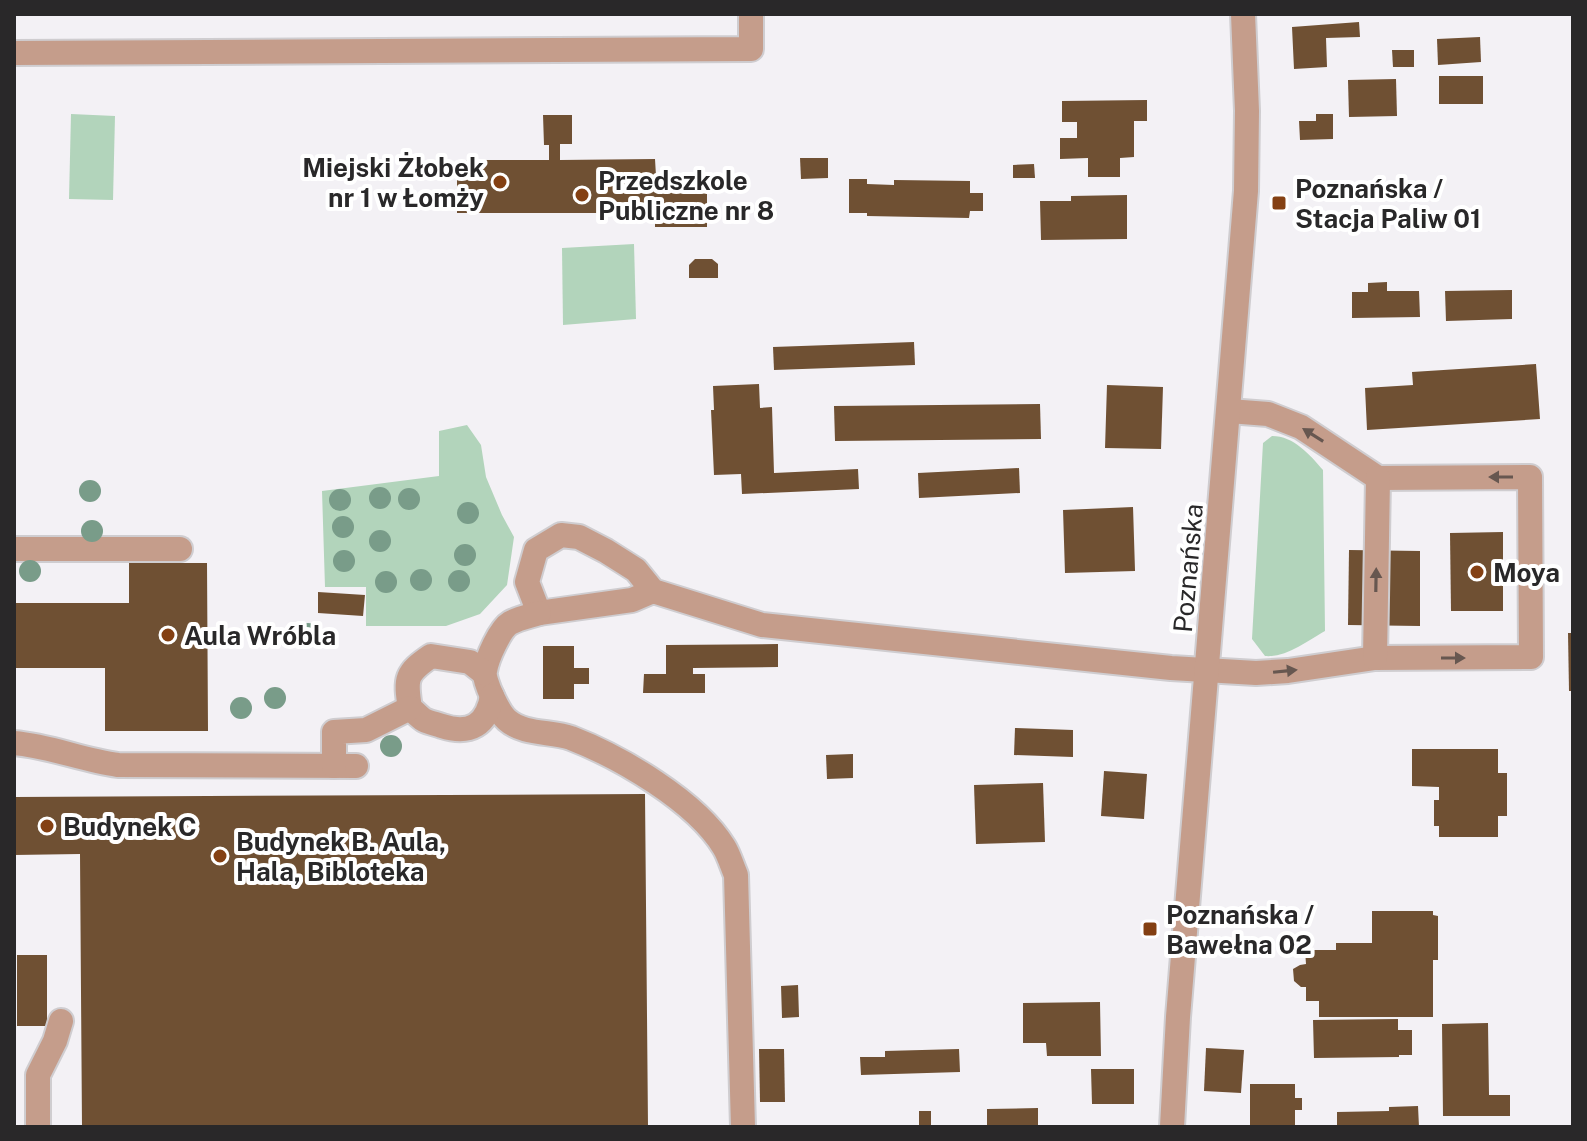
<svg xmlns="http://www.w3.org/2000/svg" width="1587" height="1141" font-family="'Public Sans',sans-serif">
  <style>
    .green { fill: #b2d4bb }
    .building { fill: #6f5033 }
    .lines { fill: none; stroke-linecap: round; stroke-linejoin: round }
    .minor-casing { stroke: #cfcdd0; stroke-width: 28 }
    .minor { stroke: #c59d8b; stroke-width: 24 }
    .tree { fill: #799c89 }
    .oneway { fill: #675750 }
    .poi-dot { fill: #844013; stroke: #fff; stroke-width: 3 }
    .labels { text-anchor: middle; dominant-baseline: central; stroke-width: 8; stroke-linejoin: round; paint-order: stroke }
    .poi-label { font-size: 26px; font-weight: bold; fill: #292829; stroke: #fff; text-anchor: start }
    .street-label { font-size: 26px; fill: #292829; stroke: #fff }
  </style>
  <rect width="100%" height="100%" fill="#f3f1f5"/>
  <g class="green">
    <polygon points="71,114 115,116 113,200 69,199"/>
    <polygon points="634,244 636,319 563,325 562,248"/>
    <polygon points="467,425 481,445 486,477 502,515 514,537 507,585 480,614 446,626 366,626 366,587 325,587 322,491 439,476 439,431"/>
    <path d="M1272,436c22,0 38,19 51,34l2,161c-18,10 -39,27 -60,25l-13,-17 11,-196z"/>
  </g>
  <g class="building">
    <polygon points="1359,22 1360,37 1326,38 1327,67 1294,69 1292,27"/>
    <polygon points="1480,37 1481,62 1438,65 1437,39"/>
    <polygon points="1392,50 1414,50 1414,67 1393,67"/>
    <rect x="1439" y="76" width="44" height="28"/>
    <polygon points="1396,79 1397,116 1349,117 1348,80"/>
    <polygon points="1147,100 1147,121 1134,121 1134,157 1120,158 1120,177 1088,177 1088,158 1060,159 1060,138 1077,138 1077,122 1062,122 1062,101"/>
    <polygon points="1316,114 1333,114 1333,139 1300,140 1299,121 1316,121"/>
    <polygon points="543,115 572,115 572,144 560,144 560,160 655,159 656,176 707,176 707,227 655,227 655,213 457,213 457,160 549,160 549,145 544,145"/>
    <polygon points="800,158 828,158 828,178 801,179"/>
    <polygon points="1034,164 1035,178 1013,178 1013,165"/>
    <polygon points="849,179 867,179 867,184 894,185 894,180 970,181 970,193 983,193 983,211 970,211 969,218 867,216 867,213 849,213"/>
    <polygon points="1127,195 1127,239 1041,240 1040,201 1071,201 1071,196"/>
    <polygon points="695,259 712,259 718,264 718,278 689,278 689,265"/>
    <polygon points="1387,282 1387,291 1419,291 1420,317 1352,318 1352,292 1368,292 1368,283"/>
    <polygon points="1512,290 1512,319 1446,321 1445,291"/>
    <polygon points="914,342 915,365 774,370 773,347"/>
    <polygon points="1536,364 1540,419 1367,430 1365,388 1413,385 1412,372"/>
    <polygon points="759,384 760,408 772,407 774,473 858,469 859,489 742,494 741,474 714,475 711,410 714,410 713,386"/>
    <polygon points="1107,385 1163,387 1161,449 1105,448"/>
    <polygon points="1040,404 1041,439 835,441 834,406"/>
    <polygon points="1019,468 1020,493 919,498 918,473"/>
    <polygon points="1133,507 1135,571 1065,573 1063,510"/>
    <polygon points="1503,532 1503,611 1451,611 1450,533"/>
    <polygon points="1349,550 1420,551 1420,626 1348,625"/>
    <polygon points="129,563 207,563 208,731 105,731 105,668 14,668 14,603 129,603"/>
    <polygon points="318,592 365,595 363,616 318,613"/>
    <polygon points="1568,633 1573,633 1573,691 1569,691"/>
    <polygon points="778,644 778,667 693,668 693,674 705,674 705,693 643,693 644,674 666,674 666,645"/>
    <polygon points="543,646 574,646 574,668 589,668 589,684 574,684 574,699 543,699"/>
    <polygon points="1015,728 1073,730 1073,757 1014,755"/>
    <polygon points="1412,749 1498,749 1498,773 1507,773 1507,816 1498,816 1498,837 1439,837 1439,826 1434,826 1434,800 1439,800 1439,787 1412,786"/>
    <polygon points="853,754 853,778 827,779 826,755"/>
    <polygon points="1104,771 1147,774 1144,819 1101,816"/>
    <polygon points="1043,783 1045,842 976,844 974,785"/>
    <polygon points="645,794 648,1127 82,1127 80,854 14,855 14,797"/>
    <polygon points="1372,911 1433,911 1433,915 1438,916 1438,960 1433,960 1433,1017 1319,1017 1319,1001 1306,1001 1306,987 1301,987 1294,981 1293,969 1300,965 1306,964 1305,950 1336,950 1336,943 1372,943"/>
    <rect x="17" y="955" width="30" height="71"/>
    <polygon points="798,985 799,1017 782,1018 781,986"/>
    <polygon points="1100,1002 1101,1056 1047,1056 1046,1043 1023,1043 1023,1003"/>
    <polygon points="1398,1019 1398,1030 1412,1030 1412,1055 1399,1055 1399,1057 1314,1058 1313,1020"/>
    <polygon points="1488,1023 1489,1095 1510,1095 1510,1116 1443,1116 1442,1024"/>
    <polygon points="1206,1048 1244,1050 1241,1093 1204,1091"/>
    <polygon points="759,1049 784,1049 785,1102 760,1102"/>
    <polygon points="959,1049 960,1072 861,1075 860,1057 885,1057 885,1051"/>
    <polygon points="1091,1069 1134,1069 1134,1104 1092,1104"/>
    <polygon points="1250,1084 1295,1084 1295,1098 1302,1098 1302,1110 1295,1110 1295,1127 1250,1127"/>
    <polygon points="1418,1106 1419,1127 1337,1127 1337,1112 1389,1111 1389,1107"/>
    <polygon points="1038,1108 1038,1127 987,1127 987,1109"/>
    <rect x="919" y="1111" width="12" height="16"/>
  </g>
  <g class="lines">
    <defs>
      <g id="minor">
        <polyline points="14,53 751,49 751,14"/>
        <polyline points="14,549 180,549"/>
        <polyline points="653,591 632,600 539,613 527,582 536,550 561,535 579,537 606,551 636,570 653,591 762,625 1171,668 1256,673 1288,671 1375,658 1531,657 1530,477 1378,478 1301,427 1268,414 1229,411"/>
        <path d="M539,613c-9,3 -20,5 -29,10 -10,6 -23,35 -25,48 -2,10 14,42 22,49 17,15 44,11 64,18 49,19 125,63 153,109 5,8 8,19 12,28l7,252"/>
        <polyline points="1375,658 1378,478"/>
        <path d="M484,673l-14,-11 -39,-6c-25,17 -26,22 -21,52 4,3 9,9 14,12 6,3 13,4 18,6 28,9 45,-1 50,-30"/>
        <path d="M14,743c36,3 68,17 104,22l238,1"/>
        <polyline points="334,766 334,732 366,730 410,708"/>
        <polyline points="38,1127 38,1075 55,1041 61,1021"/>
        <polyline points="1172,1127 1178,1017 1246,191 1247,111 1243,14"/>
      </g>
    </defs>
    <use href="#minor" class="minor-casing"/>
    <use href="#minor" class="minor"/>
  </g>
  <g class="tree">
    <circle cx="90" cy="491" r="11"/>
    <circle cx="380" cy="498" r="11"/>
    <circle cx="409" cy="499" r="11"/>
    <circle cx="340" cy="500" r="11"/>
    <circle cx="468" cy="513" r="11"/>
    <circle cx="343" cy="527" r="11"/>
    <circle cx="92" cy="531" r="11"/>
    <circle cx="380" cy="541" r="11"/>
    <circle cx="465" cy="555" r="11"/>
    <circle cx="344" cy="561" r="11"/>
    <circle cx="30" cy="571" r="11"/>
    <circle cx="421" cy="580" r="11"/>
    <circle cx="459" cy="581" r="11"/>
    <circle cx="386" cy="582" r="11"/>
    <circle cx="308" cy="634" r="11"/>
    <circle cx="275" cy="698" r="11"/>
    <circle cx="241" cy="708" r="11"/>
    <circle cx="391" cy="746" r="11"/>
  </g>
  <defs><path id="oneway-solid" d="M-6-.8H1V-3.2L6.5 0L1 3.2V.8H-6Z" transform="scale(2)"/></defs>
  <g class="oneway">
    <use href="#oneway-solid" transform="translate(1313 435) rotate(-148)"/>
    <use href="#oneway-solid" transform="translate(1501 477) rotate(180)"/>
    <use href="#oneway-solid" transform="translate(1376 580) rotate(-89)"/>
    <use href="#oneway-solid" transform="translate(1453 658)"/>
    <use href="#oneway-solid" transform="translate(1285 671) rotate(-6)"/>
  </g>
  <g class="poi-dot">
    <circle cx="500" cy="182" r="8"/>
    <circle cx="582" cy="195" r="8"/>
    <rect x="1271" y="195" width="16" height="16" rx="4"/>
    <circle cx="1477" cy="572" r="8"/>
    <circle cx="168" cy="635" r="8"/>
    <circle cx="47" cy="826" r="8"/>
    <circle cx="220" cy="856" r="8"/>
    <rect x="1142" y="921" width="16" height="16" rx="4"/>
  </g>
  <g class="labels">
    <g class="poi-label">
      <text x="484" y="167" text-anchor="end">Miejski Żłobek<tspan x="484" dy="30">nr 1 w Łomży</tspan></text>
      <text x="598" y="180">Przedszkole<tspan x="598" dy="30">Publiczne nr 8</tspan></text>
      <text x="1295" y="188">Poznańska /<tspan x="1295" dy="30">Stacja Paliw 01</tspan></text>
      <text x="1493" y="572">Moya</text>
      <text x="184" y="635">Aula Wróbla</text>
      <text x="63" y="826">Budynek C</text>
      <text x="236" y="841">Budynek B. Aula,<tspan x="236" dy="30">Hala, Bibloteka</tspan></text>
      <text x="1166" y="914">Poznańska /<tspan x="1166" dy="30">Bawełna 02</tspan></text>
    </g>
    <g class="street-label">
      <text transform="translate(1188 568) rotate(-85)">Poznańska</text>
    </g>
  </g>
  <rect width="1587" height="1141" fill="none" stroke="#292829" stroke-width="32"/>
</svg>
